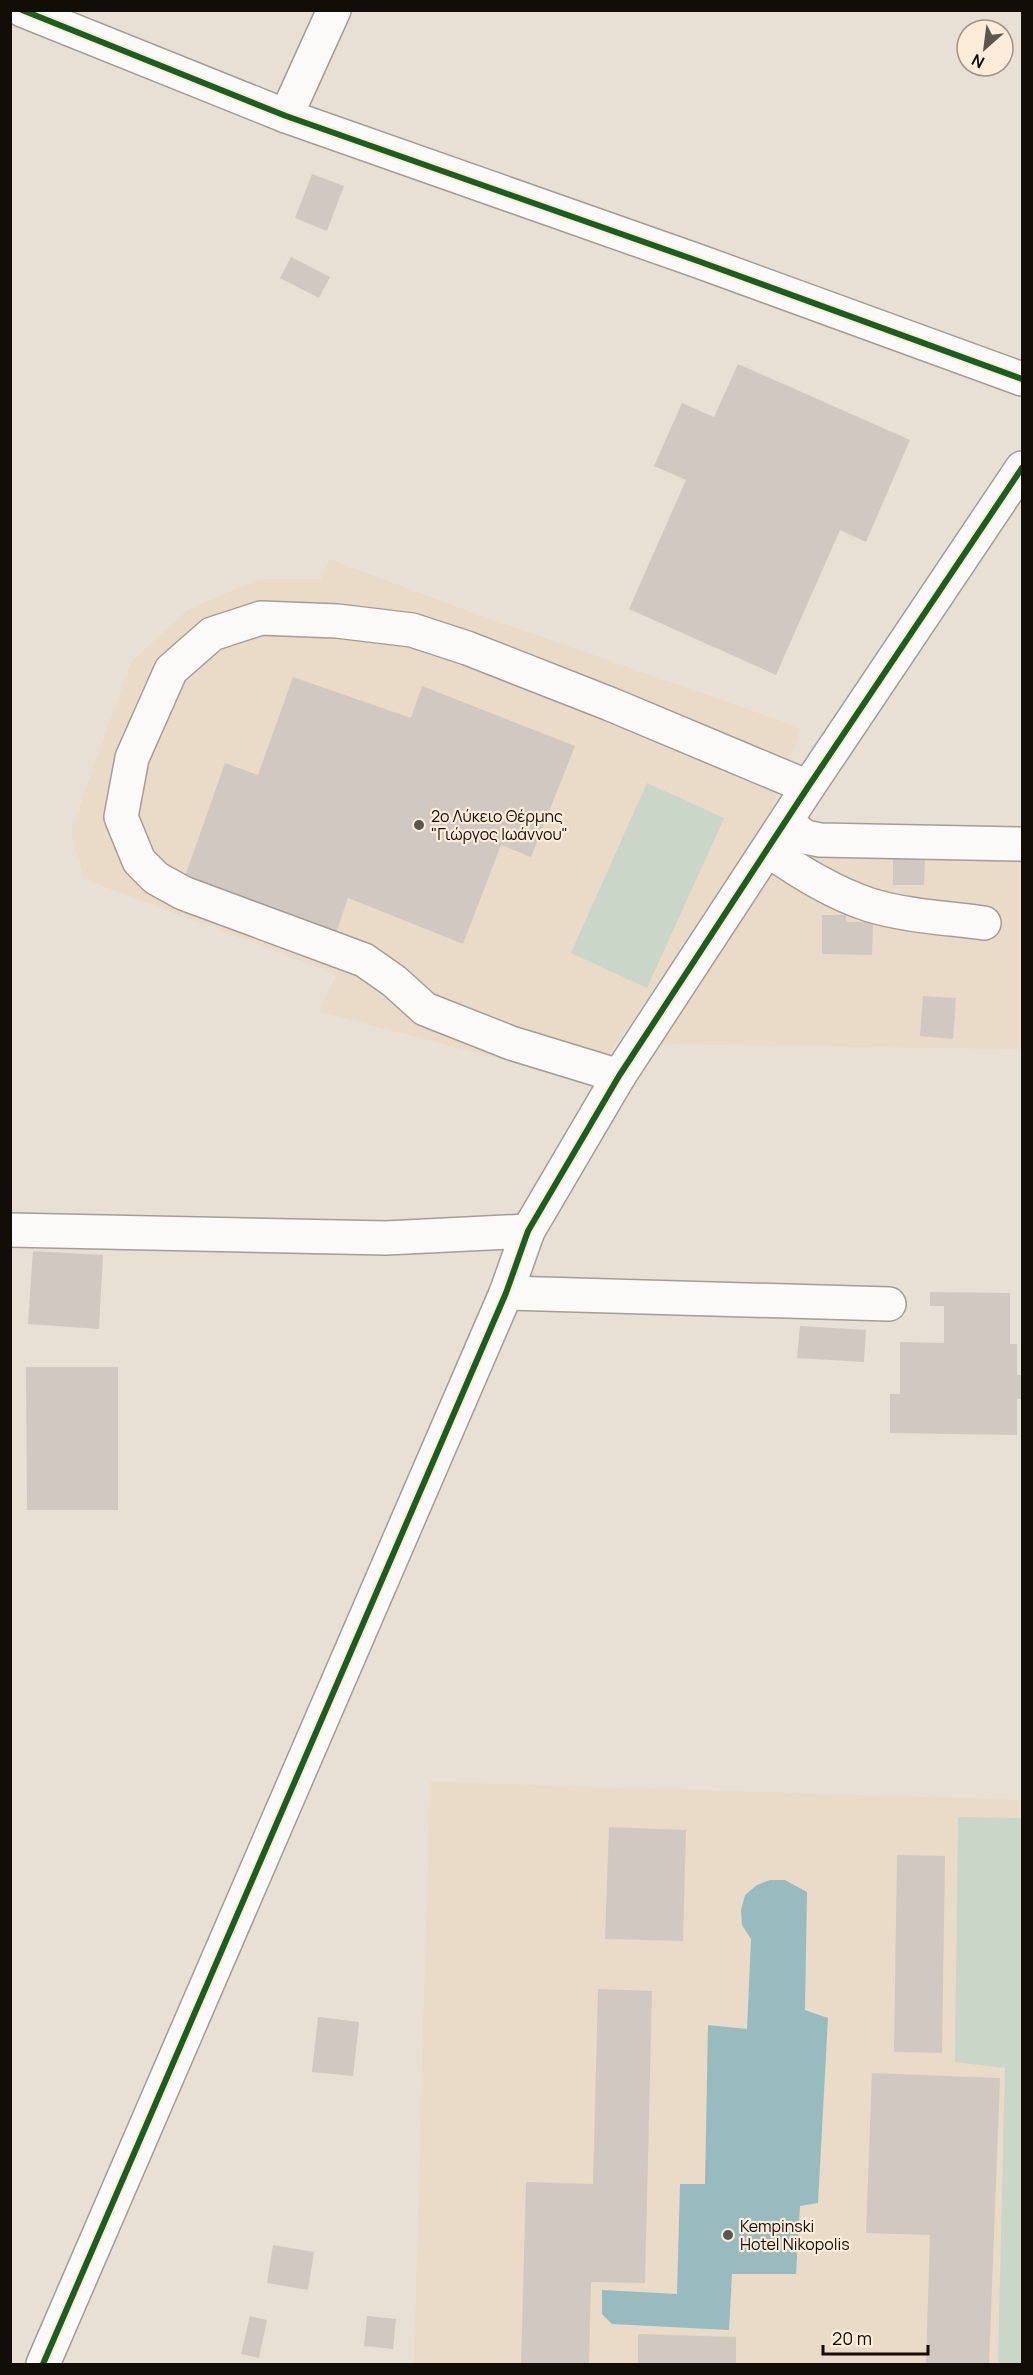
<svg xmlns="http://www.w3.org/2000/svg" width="1033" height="2375" font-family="Manrope,sans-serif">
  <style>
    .built { fill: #eadac8 }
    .green { fill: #c9d6c8 }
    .water { fill: #98bbc0 }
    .building { fill: #d1c8c2 }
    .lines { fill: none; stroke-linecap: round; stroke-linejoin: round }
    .minor-casing { stroke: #a49d95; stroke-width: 36 }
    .minor { stroke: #fcfaf9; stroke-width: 33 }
    .cycleway-casing { stroke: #fdecda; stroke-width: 10 }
    .cycleway { stroke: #1b5e20; stroke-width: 6 }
    .poi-dot { fill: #5d564f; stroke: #fdecda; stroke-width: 2 }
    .labels { text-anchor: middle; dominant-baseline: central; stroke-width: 4.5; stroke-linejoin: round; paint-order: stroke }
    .poi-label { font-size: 16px; fill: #120d07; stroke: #fdecda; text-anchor: start }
  </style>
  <rect width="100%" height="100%" fill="#e8dfd5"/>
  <g class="built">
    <polygon points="329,559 465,610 801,728 768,818 590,1082 320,1012 336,974 84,879 71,831 131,662 189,609 259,579 321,579"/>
    <polygon points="787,848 1022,852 1022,1049 654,1044"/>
    <polygon points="430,1782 1022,1800 1022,2364 414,2364"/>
  </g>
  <g class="green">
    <polygon points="647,783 724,818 647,988 571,953"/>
    <polygon points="958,1817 1022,1818 1022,2364 998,2364 1005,2068 955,2062"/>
  </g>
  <polygon class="water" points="770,1880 785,1880 807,1892 805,2010 828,2018 818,2203 800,2206 796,2274 732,2274 729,2330 612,2324 602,2314 602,2290 677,2294 680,2184 705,2184 708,2025 747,2029 751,1939 742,1925 741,1910 745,1895 757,1885"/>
  <g class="building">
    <polygon points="312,174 344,186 327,231 295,218"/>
    <polygon points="291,257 330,277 319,298 280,278"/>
    <polygon points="738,364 910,440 866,542 840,530 776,675 629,609 686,480 654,466 682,403 714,417"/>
    <polygon points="293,677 411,718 422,686 575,746 531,857 501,845 463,944 348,898 336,933 184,879 225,763 258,775"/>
    <polygon points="893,859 925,859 924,885 893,885"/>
    <polygon points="822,915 846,915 846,922 873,922 872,955 822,954"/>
    <polygon points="923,996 956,998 953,1039 920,1036"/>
    <polygon points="33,1251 103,1255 99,1329 28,1324"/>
    <polygon points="930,1292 1010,1293 1010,1344 1017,1344 1017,1375 1022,1375 1022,1399 1017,1399 1017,1435 890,1433 890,1394 900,1394 900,1342 944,1343 944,1306 930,1306"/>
    <polygon points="800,1326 866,1330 864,1362 797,1358"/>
    <polygon points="26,1367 118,1367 118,1510 27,1510"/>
    <polygon points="609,1827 686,1830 683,1941 605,1939"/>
    <polygon points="897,1855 945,1856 942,2053 894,2052"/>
    <polygon points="598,1989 652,1991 645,2283 591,2282 589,2364 521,2364 526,2182 593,2184"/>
    <polygon points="318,2017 359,2022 353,2076 312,2072"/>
    <polygon points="872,2073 1000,2078 989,2364 926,2364 930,2235 866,2233"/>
    <polygon points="273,2245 314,2252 308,2290 267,2283"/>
    <polygon points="250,2316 267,2320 259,2358 241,2354"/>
    <polygon points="367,2316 396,2319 393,2349 364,2346"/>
    <polygon points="638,2334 736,2337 736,2364 638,2364"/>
  </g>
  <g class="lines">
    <defs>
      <g id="minor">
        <polyline points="22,10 286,116 698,261 1022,379"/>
        <polyline points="286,116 334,10"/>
        <polyline points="786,822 805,837 820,840 1022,844"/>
        <path d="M768,850c32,22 65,43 102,55 36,11 77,13 114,18"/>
        <polyline points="619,1076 511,1043 425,1009 394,981 364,960 183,893 156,878 139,861 121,817 132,758 171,670 212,634 261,618 337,621 412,630 467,648 610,704 808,787"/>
        <polyline points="10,1230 386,1238 528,1231"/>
        <polyline points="506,1293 889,1304"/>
        <polyline points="43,2364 506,1293 528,1231 619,1076 808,787 1022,468"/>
      </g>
    </defs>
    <use href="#minor" class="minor-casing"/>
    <use href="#minor" class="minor"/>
    <defs>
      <g id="cycleway">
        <polyline points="22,10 286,116 698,261 1022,379"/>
        <polyline points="43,2364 506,1293 528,1231 619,1076 808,787 1022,468"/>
      </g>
    </defs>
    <use href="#cycleway" class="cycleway-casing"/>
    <use href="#cycleway" class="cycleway"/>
  </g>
  <g class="poi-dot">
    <circle cx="419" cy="825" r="6"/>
    <circle cx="728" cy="2235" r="6"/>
  </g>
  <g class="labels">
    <g class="poi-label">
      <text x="431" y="816">2ο Λύκειο Θέρμης<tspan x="431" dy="18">"Γιώργος Ιωάννου"</tspan></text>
      <text x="740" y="2226">Kempinski<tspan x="740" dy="18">Hotel Nikopolis</tspan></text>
    </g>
  </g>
  <rect width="1033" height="2375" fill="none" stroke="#120d07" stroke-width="24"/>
  <g transform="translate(985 48) rotate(208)"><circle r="28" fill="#fdecda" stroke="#9f9386" stroke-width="1.5"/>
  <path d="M0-4.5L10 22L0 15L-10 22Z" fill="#5d564f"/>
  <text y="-9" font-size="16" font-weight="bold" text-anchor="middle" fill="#120d07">N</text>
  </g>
  <path d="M823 2345v9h105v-9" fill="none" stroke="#120d07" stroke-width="3"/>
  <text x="832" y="2345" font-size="18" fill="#120d07" stroke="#fdecda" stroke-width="4.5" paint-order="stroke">20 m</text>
</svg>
